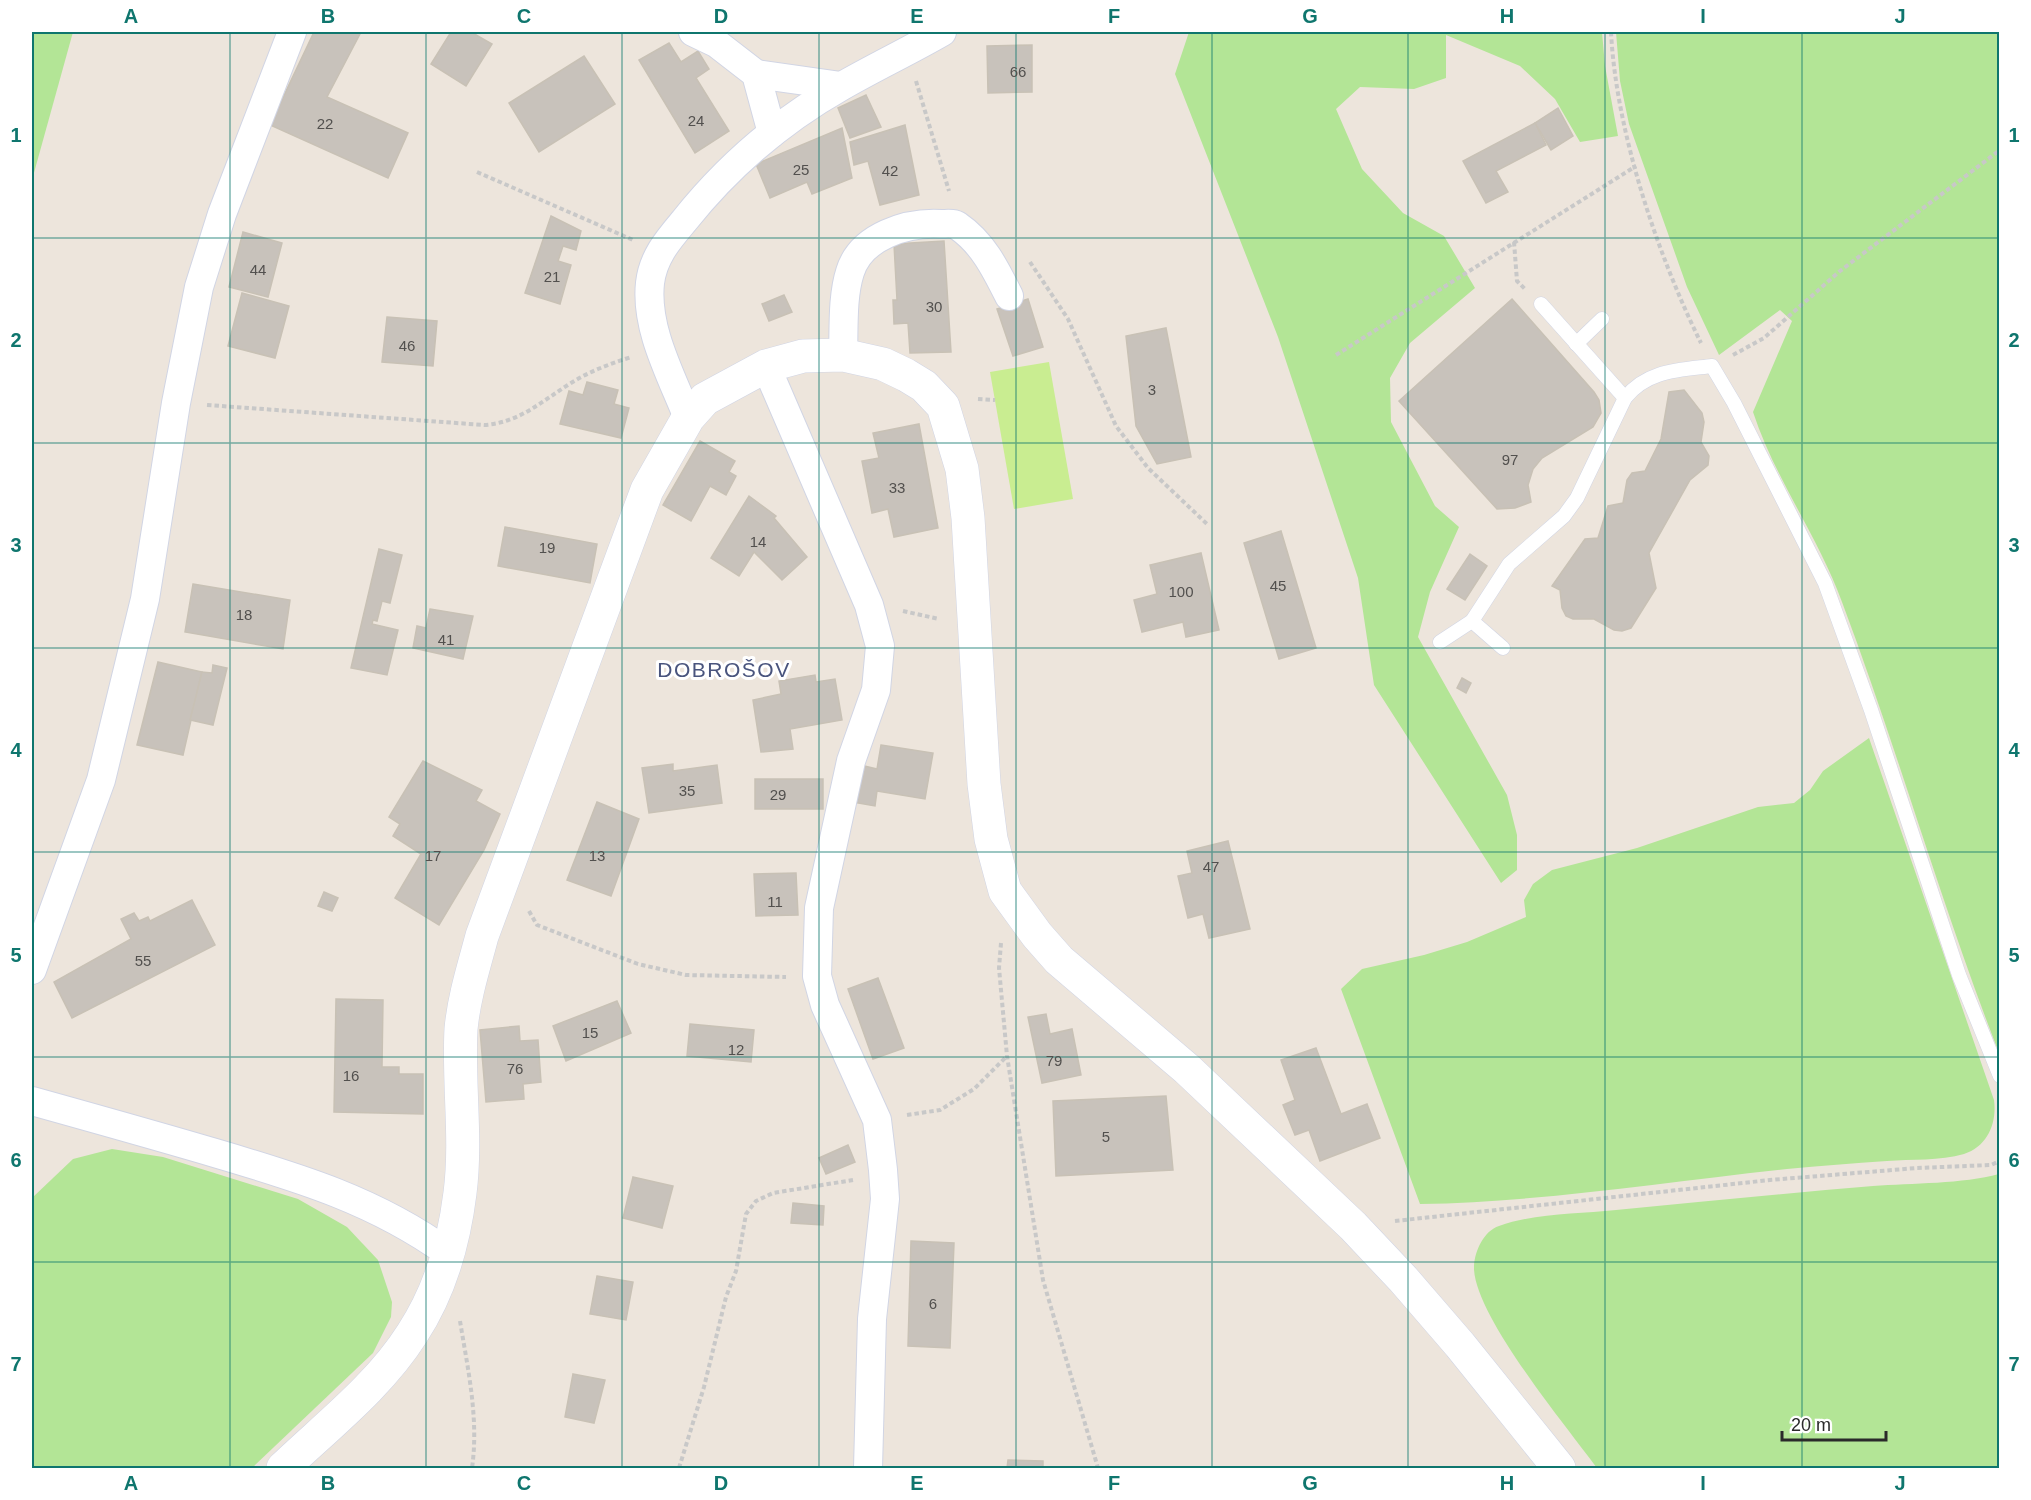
<svg xmlns="http://www.w3.org/2000/svg" width="2031" height="1500" font-family="Helvetica,sans-serif">
  <style>
    .green { fill: #b3e596 }
    .pitch { fill: #c9ed91 }
    .building { fill: #c8c2bb; stroke: #c8c1b5; stroke-width: 1.5 }
    .lines { fill: none; stroke-linecap: round; stroke-linejoin: round }
    .lane-casing { stroke: #d1d5e4; stroke-width: 15 }
    .street-casing { stroke: #d1d5e4; stroke-width: 30 }
    .secondary-casing { stroke: #d1d5e4; stroke-width: 34 }
    .path { stroke: #c8c8c8; stroke-width: 4; stroke-dasharray: 4.5 3; stroke-linecap: butt }
    .lane { stroke: #fff; stroke-width: 14 }
    .street { stroke: #fff; stroke-width: 28 }
    .secondary { stroke: #fff; stroke-width: 33 }
    .grid { fill: none; stroke: #0f766e; stroke-width: 1.5; stroke-opacity: 0.55 }
    .labels { text-anchor: middle; dominant-baseline: central; stroke-width: 6; stroke-linejoin: round; paint-order: stroke }
    .number-label { font-size: 15px; fill: #52504e }
    .quarter-label { font-size: 21px; letter-spacing: 1.5px; fill: #49547d; stroke: #fff }
    .neatline { fill: none; stroke: #0f766e; stroke-width: 2 }
    .grid-label { font-size: 20px; text-anchor: middle; font-weight: bold; fill: #0f766e }
  </style>
  <rect width="100%" height="100%" fill="#ede5dc"/>
  <g class="green">
    <polygon points="32,32 73,32 32,180"/>
    <polygon points="1189,32 1602,32 1605,66 1618,136 1580,142 1555,99 1520,66 1446,35 1446,78 1414,89 1360,87 1336,109 1362,169 1403,213 1444,236 1475,288 1410,343 1390,378 1391,422 1435,506 1459,527 1430,592 1418,637 1507,795 1517,835 1517,870 1501,883 1374,685 1358,578 1278,337 1175,74"/>
    <path d="M1616,32h383v1021c-58,-149 -101,-302 -157,-451 -24,-66 -67,-123 -89,-190l39,-91 -12,-11 -61,45 -32,-68 -58,-163 -9,-43z"/>
    <path d="M1869,738l125,362c3,23 -6,46 -30,54 -24,7 -53,5 -77,7 -34,2 -67,5 -100,8 -122,13 -244,33 -367,35l-79,-215 21,-20 62,-14 43,-13 59,-25 -2,-17 9,-16 19,-14 85,-22 121,-41 36,-4 16,-13 13,-19z"/>
    <polygon points="112,1149 163,1157 298,1199 347,1227 378,1260 392,1302 391,1317 373,1353 252,1468 32,1468 32,1198 73,1159"/>
    <path d="M1999,1174v294h-402c-30,-41 -125,-155 -123,-202 1,-16 10,-35 25,-40 36,-13 79,-12 117,-16 86,-8 172,-17 257,-24 39,-3 90,-2 126,-12z"/>
  </g>
  <polygon class="pitch" points="1049,362 1073,499 1014,509 990,372"/>
  <g class="building">
    <polygon points="314,32 355,32 360,34 327,97 408,133 388,178 270,125"/>
    <polygon points="451,32 471,32 492,44 466,86 431,64"/>
    <polygon points="669,43 681,62 698,51 709,69 696,78 729,131 695,153 639,60"/>
    <polygon points="1032,45 1032,92 988,93 987,46"/>
    <polygon points="584,56 615,104 539,152 509,103"/>
    <polygon points="866,95 881,127 850,138 838,108"/>
    <polygon points="1558,108 1573,136 1551,150 1535,123"/>
    <polygon points="1535,123 1546,145 1496,171 1508,192 1486,203 1463,161"/>
    <polygon points="905,125 919,195 880,205 868,161 854,165 850,142"/>
    <polygon points="842,128 852,178 812,194 807,182 770,198 756,164"/>
    <polygon points="551,216 581,231 576,250 563,246 558,261 571,265 560,304 525,293"/>
    <polygon points="243,232 282,243 268,297 229,287"/>
    <polygon points="944,241 951,352 910,353 908,323 894,324 893,300 897,300 894,244"/>
    <polygon points="242,293 289,306 275,358 228,346"/>
    <polygon points="784,295 792,312 769,321 762,304"/>
    <polygon points="1028,299 1043,347 1013,356 997,309"/>
    <polygon points="1512,299 1594,392 1599,400 1601,413 1593,427 1542,458 1533,469 1528,485 1531,502 1515,508 1497,509 1399,401"/>
    <polygon points="387,317 437,321 433,366 382,362"/>
    <polygon points="1166,328 1191,457 1157,464 1136,426 1126,336"/>
    <polygon points="587,382 618,390 614,404 629,408 621,438 560,424 569,391 583,395"/>
    <polygon points="1684,390 1702,413 1704,422 1701,442 1709,456 1708,465 1690,480 1649,553 1656,588 1631,628 1622,631 1614,630 1594,619 1573,619 1566,616 1562,608 1560,590 1552,586 1585,539 1598,538 1608,506 1623,503 1627,480 1632,473 1645,471 1661,439 1669,392"/>
    <polygon points="919,424 938,528 894,537 888,509 872,513 862,461 879,458 873,433"/>
    <polygon points="700,441 735,461 729,472 736,476 726,495 710,486 691,521 663,505"/>
    <polygon points="749,496 776,516 774,518 807,557 782,580 754,552 739,576 711,558"/>
    <polygon points="505,527 597,544 590,583 498,566"/>
    <polygon points="1281,531 1316,648 1279,659 1244,543"/>
    <polygon points="379,549 402,555 390,603 382,601 377,621 373,620 372,624 398,630 387,675 351,668"/>
    <polygon points="1201,553 1219,630 1186,637 1183,622 1142,632 1134,600 1157,594 1150,565"/>
    <polygon points="1470,554 1487,566 1465,600 1447,589"/>
    <polygon points="193,584 290,600 283,649 185,632"/>
    <polygon points="430,609 473,616 463,659 413,648 417,626 426,628"/>
    <polygon points="158,662 202,672 183,755 137,745"/>
    <polygon points="213,665 227,668 213,725 190,720 202,672 212,673"/>
    <polygon points="815,675 816,682 835,679 842,720 790,729 793,749 761,752 753,700 781,694 779,681"/>
    <polygon points="1462,678 1471,683 1466,693 1457,688"/>
    <polygon points="881,745 933,753 925,799 877,791 875,806 852,802 860,765 877,769"/>
    <polygon points="423,761 482,790 476,801 500,814 484,850 439,925 395,898 421,854 393,836 400,824 389,817"/>
    <polygon points="673,764 673,771 717,765 722,803 649,813 642,768"/>
    <rect x="755" y="779" width="68" height="30"/>
    <polygon points="597,802 639,819 611,896 567,880"/>
    <polygon points="1228,841 1250,929 1209,938 1203,914 1188,918 1178,876 1192,873 1187,851"/>
    <polygon points="796,873 798,915 756,916 754,874"/>
    <polygon points="324,892 338,898 332,911 318,906"/>
    <polygon points="192,900 215,945 72,1018 54,982 131,939 121,919 134,913 139,921 148,917 150,921"/>
    <polygon points="878,978 904,1048 873,1059 848,989"/>
    <polygon points="336,999 383,1000 382,1067 399,1067 399,1074 423,1074 423,1114 334,1112"/>
    <polygon points="617,1001 631,1033 566,1061 553,1026"/>
    <polygon points="1046,1014 1050,1034 1072,1029 1081,1075 1042,1083 1028,1017"/>
    <polygon points="690,1024 754,1030 751,1062 687,1056"/>
    <polygon points="519,1026 520,1041 538,1040 541,1082 523,1084 524,1099 486,1102 480,1030"/>
    <polygon points="1316,1048 1341,1114 1367,1104 1380,1138 1320,1161 1309,1130 1295,1135 1283,1105 1295,1100 1281,1060"/>
    <polygon points="1166,1096 1173,1170 1056,1176 1053,1101"/>
    <polygon points="848,1145 855,1162 826,1174 819,1158"/>
    <polygon points="633,1177 673,1186 662,1228 623,1218"/>
    <polygon points="793,1203 824,1206 823,1225 791,1223"/>
    <polygon points="911,1241 954,1243 950,1348 908,1346"/>
    <polygon points="597,1276 633,1282 626,1320 590,1314"/>
    <polygon points="573,1374 605,1380 594,1423 565,1417"/>
    <polygon points="1008,1460 1043,1461 1043,1468 1007,1468"/>
  </g>
  <g class="lines">
    <defs>
      <g id="lane">
        <polyline points="1541,304 1625,398"/>
        <polyline points="1576,344 1602,319"/>
        <polyline points="1472,621 1503,648"/>
        <path d="M1440,642l32,-21 37,-57 55,-48 13,-18 48,-100c22,-28 54,-28 87,-32l22,37 91,180 46,127 88,265 41,101"/>
      </g>
      <g id="street">
        <polyline points="693,32 716,43 756,74 772,133"/>
        <polyline points="756,74 841,86"/>
        <path d="M843,355c1,-26 -1,-58 7,-83 11,-36 57,-50 91,-48 6,0 13,-1 17,2 25,17 38,44 51,70"/>
        <polyline points="766,366 869,605 880,646 876,690 851,761 819,908 817,976 825,1005 877,1120 883,1170 885,1199 872,1319 868,1468"/>
        <path d="M688,418c-16,-41 -43,-89 -38,-135 3,-26 18,-43 34,-62 43,-54 98,-101 158,-135 33,-19 67,-35 100,-54"/>
        <polyline points="32,970 101,780 145,599 176,403 199,287 222,214 292,32"/>
        <path d="M32,1101c61,17 122,34 183,52 85,25 161,48 233,100"/>
      </g>
      <path id="secondary" d="M283,1468c44,-42 96,-82 129,-134 27,-41 42,-92 48,-141 7,-54 -2,-110 1,-164 3,-32 13,-63 21,-93l165,-446 41,-72 17,-19 61,-33 37,-10 40,-1 40,9 23,11 18,11 19,20 19,63 6,49 16,266 7,55 14,52 32,44 22,25 128,109 166,157 50,53 57,66 99,123"/>
    </defs>
    <use href="#lane" class="lane-casing"/>
    <use href="#street" class="street-casing"/>
    <use href="#secondary" class="secondary-casing"/>
    <g class="path">
      <path d="M1611,32c5,99 46,222 90,311"/>
      <polyline points="916,81 949,191"/>
      <polyline points="477,172 633,240"/>
      <polyline points="1514,242 1517,281 1525,289"/>
      <polyline points="1030,262 1068,319 1116,426 1148,468 1207,524"/>
      <polyline points="1336,355 1636,166"/>
      <polyline points="1733,355 1764,338 1840,271 2000,150"/>
      <polyline points="978,399 995,400"/>
      <path d="M207,405l277,20c35,-2 58,-24 87,-42 19,-12 39,-19 60,-26"/>
      <polyline points="903,611 939,619"/>
      <polyline points="529,911 537,925 638,964 686,975 786,977"/>
      <polyline points="1001,943 999,968 1007,1056 1043,1280 1098,1468"/>
      <polyline points="907,1115 940,1110 974,1089 1007,1056"/>
      <polyline points="1395,1221 1770,1180 1917,1168 1991,1165 2000,1161"/>
      <path d="M460,1321c8,49 19,98 12,147"/>
      <polyline points="679,1468 704,1387 726,1297 736,1271 746,1214 756,1201 773,1193 853,1180"/>
    </g>
    <use href="#lane" class="lane"/>
    <use href="#street" class="street"/>
    <use href="#secondary" class="secondary"/>
  </g>
  <path class="grid" d="M230,32v1436M426,32v1436M622,32v1436M819,32v1436M1016,32v1436M1212,32v1436M1408,32v1436M1605,32v1436M1802,32v1436M32,238h1968M32,443h1968M32,648h1968M32,852h1968M32,1057h1968M32,1262h1968"/>
  <g class="labels">
    <g class="number-label">
      <text x="1018" y="71">66</text>
      <text x="696" y="120">24</text>
      <text x="325" y="123">22</text>
      <text x="801" y="169">25</text>
      <text x="890" y="170">42</text>
      <text x="258" y="269">44</text>
      <text x="552" y="276">21</text>
      <text x="934" y="306">30</text>
      <text x="407" y="345">46</text>
      <text x="1152" y="389">3</text>
      <text x="1510" y="459">97</text>
      <text x="897" y="487">33</text>
      <text x="758" y="541">14</text>
      <text x="547" y="547">19</text>
      <text x="1278" y="585">45</text>
      <text x="1181" y="591">100</text>
      <text x="244" y="614">18</text>
      <text x="446" y="639">41</text>
      <text x="687" y="790">35</text>
      <text x="778" y="794">29</text>
      <text x="433" y="855">17</text>
      <text x="597" y="855">13</text>
      <text x="1211" y="866">47</text>
      <text x="775" y="901">11</text>
      <text x="143" y="960">55</text>
      <text x="590" y="1032">15</text>
      <text x="736" y="1049">12</text>
      <text x="1054" y="1060">79</text>
      <text x="515" y="1068">76</text>
      <text x="351" y="1075">16</text>
      <text x="1106" y="1136">5</text>
      <text x="933" y="1303">6</text>
    </g>
    <g class="quarter-label">
      <text x="724" y="669">DOBROŠOV</text>
    </g>
  </g>
  <rect width="2031" height="1500" fill="none" stroke="#ffffff" stroke-width="66"/>
  <path d="M1782 1431v9h104v-9" fill="none" stroke="#2a2a2a" stroke-width="3"/>
  <text x="1791" y="1431" font-size="18" fill="#2a2a2a" stroke="#ffffff" stroke-width="4.5" paint-order="stroke">20 m</text>
  <rect x="33" y="33" width="1965" height="1434" class="neatline"/>
  <g class="grid-label">
    <text x="131" y="23">A</text>
    <text x="328" y="23">B</text>
    <text x="524" y="23">C</text>
    <text x="721" y="23">D</text>
    <text x="917" y="23">E</text>
    <text x="1114" y="23">F</text>
    <text x="1310" y="23">G</text>
    <text x="1507" y="23">H</text>
    <text x="1703" y="23">I</text>
    <text x="1900" y="23">J</text>
    <text x="16" y="142">1</text>
    <text x="2014" y="142">1</text>
    <text x="16" y="347">2</text>
    <text x="2014" y="347">2</text>
    <text x="16" y="552">3</text>
    <text x="2014" y="552">3</text>
    <text x="16" y="757">4</text>
    <text x="2014" y="757">4</text>
    <text x="16" y="962">5</text>
    <text x="2014" y="962">5</text>
    <text x="16" y="1167">6</text>
    <text x="2014" y="1167">6</text>
    <text x="16" y="1371">7</text>
    <text x="2014" y="1371">7</text>
    <text x="131" y="1490">A</text>
    <text x="328" y="1490">B</text>
    <text x="524" y="1490">C</text>
    <text x="721" y="1490">D</text>
    <text x="917" y="1490">E</text>
    <text x="1114" y="1490">F</text>
    <text x="1310" y="1490">G</text>
    <text x="1507" y="1490">H</text>
    <text x="1703" y="1490">I</text>
    <text x="1900" y="1490">J</text>
  </g>
</svg>
